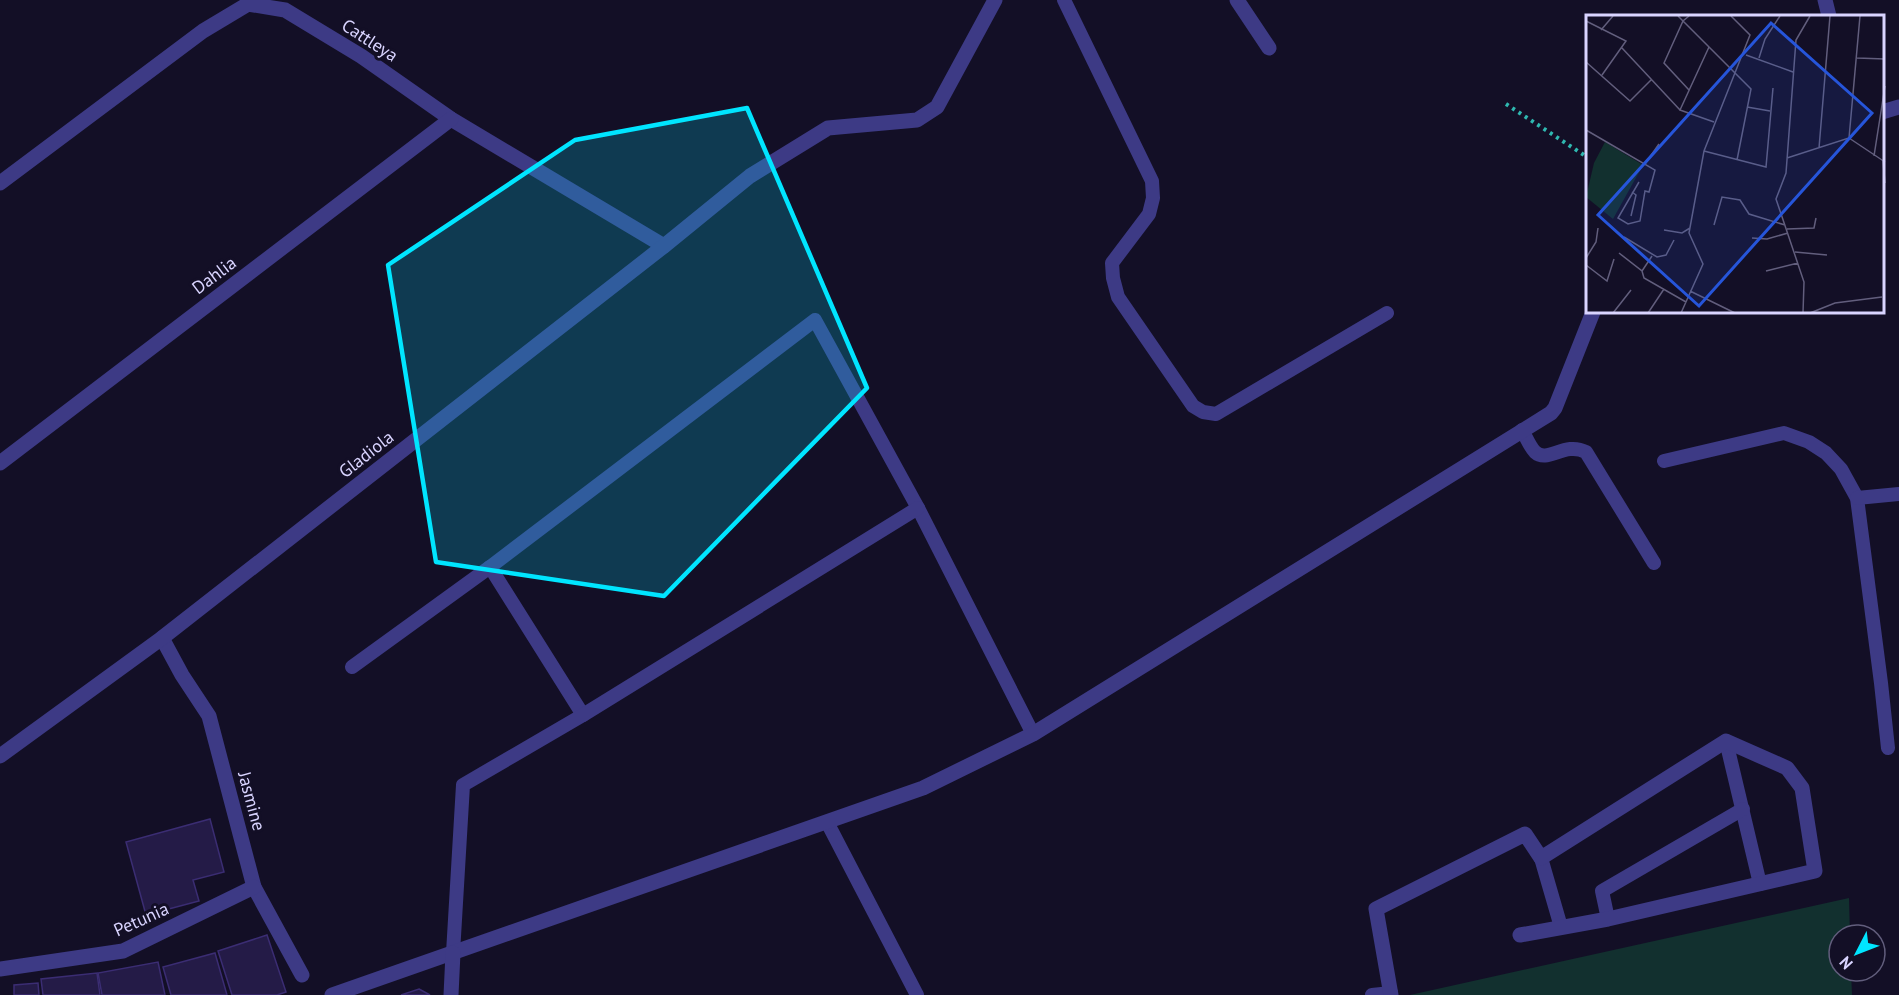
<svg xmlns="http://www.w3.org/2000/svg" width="1899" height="995" font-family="'PT Sans',sans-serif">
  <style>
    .green { fill: #12302f }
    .building { fill: #241b47; stroke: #3b2d73; stroke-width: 1.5 }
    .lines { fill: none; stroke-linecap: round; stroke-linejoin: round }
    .path { stroke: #2fb8b0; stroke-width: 4; stroke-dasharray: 3 4.5; stroke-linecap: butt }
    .service { stroke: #3d3a85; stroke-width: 14 }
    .minor { stroke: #3d3a85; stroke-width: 15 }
    .marked { fill: #00e5ff; fill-opacity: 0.2; stroke: #00e5ff; stroke-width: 4.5; stroke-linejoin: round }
    .labels { text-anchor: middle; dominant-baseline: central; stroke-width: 6; stroke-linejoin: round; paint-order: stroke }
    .street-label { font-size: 18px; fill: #d9d4ff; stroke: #130f26 }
    .inset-road { fill: none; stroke: #625e7d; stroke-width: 1.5 }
    .view { fill: #2655da; fill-opacity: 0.15; stroke: #2655da; stroke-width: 3 }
    .inset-edge { fill: none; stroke: #d9d4ff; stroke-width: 3 }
  </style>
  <rect width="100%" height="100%" fill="#130f26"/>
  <polygon class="green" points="1849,898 1850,935 1839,935 1839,971 1851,971 1852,995 1410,995"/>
  <g class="building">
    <polygon points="210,819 224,872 193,880 199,901 146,915 126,842"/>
    <polygon points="267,935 286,992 277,995 232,995 218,951"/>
    <polygon points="215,953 227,995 171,995 163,967"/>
    <polygon points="158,962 165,995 102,995 98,973"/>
    <polygon points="97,973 100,995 43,995 41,979"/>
    <polygon points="38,983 39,995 14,995 14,985"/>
    <polygon points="419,989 430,995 401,995"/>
  </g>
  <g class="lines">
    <polyline class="path" points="1506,104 1587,157"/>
    <g class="service">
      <polyline points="1064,0 1152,181 1153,198 1149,214 1112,263 1113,278 1118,297 1193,406 1203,412 1216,414 1387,313"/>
      <path d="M1522,430c4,7 8,17 13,22 13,12 29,-11 51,0l68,111"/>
      <polyline points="1664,461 1784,433 1809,442 1826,453 1841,469 1857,498 1881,683 1888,748"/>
      <polyline points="1857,498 1899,494"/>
      <polyline points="490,567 583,715"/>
      <polyline points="352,667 490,567 815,320 918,508 1033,734"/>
      <polyline points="1726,741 1760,884"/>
      <polyline points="827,822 917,995"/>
      <polyline points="1541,858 1561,927"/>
      <polyline points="1608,919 1602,891 1743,809"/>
      <polyline points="453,953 463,785 583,715 918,508"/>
      <polyline points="1372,995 1391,993"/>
    </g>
    <g class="minor">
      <polyline points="1237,0 1269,48"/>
      <polyline points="1825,0 1829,16"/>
      <polyline points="1882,112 1899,107"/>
      <polyline points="0,183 203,31 248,4 285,10 361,56 451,119 664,246"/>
      <polyline points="0,463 451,119"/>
      <polyline points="162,638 182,675 209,716 254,887 302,975"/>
      <polyline points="0,756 162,638 664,246 750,176 828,128 917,120 937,107 995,0"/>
      <polyline points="0,969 123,951 254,887"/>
      <polyline points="332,995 923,788 1033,734 1551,413 1555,408 1593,312"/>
      <polyline points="451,995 453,953"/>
      <polyline points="1391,995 1376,909 1525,834 1541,858 1726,741 1787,768 1802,788 1815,871 1608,919 1520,935"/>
    </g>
  </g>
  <path class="marked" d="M747,108l120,280 -203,208 -228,-34 -48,-297 187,-125z"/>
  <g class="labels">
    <g class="street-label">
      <text transform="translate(370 40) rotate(33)">Cattleya</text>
      <text transform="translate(214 275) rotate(-37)">Dahlia</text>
      <text transform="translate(366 454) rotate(-38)">Gladiola</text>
      <text transform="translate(252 801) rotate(75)">Jasmine</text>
      <text transform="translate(141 919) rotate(-24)">Petunia</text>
    </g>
  </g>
  <g transform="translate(1586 15)">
    <rect width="298" height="298" fill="#130f26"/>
    <path d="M19,127l38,23 -30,54 -27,-22 8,-34z" fill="#12302f"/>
    <path class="inset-road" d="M92,1l73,73 -14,71M103,1l-6,5 -19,42 25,27M0,6l40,20 -24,34M15,15l12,-14M123,32l-29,63 34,12M36,33l58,62M160,40l47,17M173,43l6,-19 15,-23M271,43l28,1M0,47l44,39 22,-22M161,92l23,4M0,115l69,40 -6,22 -4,-1 -5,30 -12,3 -10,-6 21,-36M263,123l36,24M233,133l11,-132M118,136l62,16 7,-79M288,141l11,-70M201,143l62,-20 11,-122M297,146l2,22M59,149l14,-20M45,201l5,-21 -4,-3M128,210l8,-28 18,3 9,14 36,11M201,214l27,-1 2,-10M78,215l18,3 8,-5M38,222l33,20 9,-2 8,-15M166,223l15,1 21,-6M209,237l32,3M33,238l23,18 2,7 42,24M0,243l10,-16 2,-14M0,250l21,16 7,-22M56,256l10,-15M180,256l32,-8M104,276l45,22M27,298l18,-23M62,298l16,-24M95,298l22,-49 -14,-31 15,-82 46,-116 -19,-19M217,298l1,-31 -28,-83 10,-26 10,-133 14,-24M224,298l25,-10 47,-6"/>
    <path class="view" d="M185,8l101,90 -173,193 -101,-91z"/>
    <rect width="298" height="298" class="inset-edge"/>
  </g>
  <g transform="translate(1857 953) rotate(228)"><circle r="28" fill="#130f26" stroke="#625e7d" stroke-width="1.5"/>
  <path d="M0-4.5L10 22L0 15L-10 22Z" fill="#00e5ff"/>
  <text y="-9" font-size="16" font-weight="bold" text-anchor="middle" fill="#d9d4ff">N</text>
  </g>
</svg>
